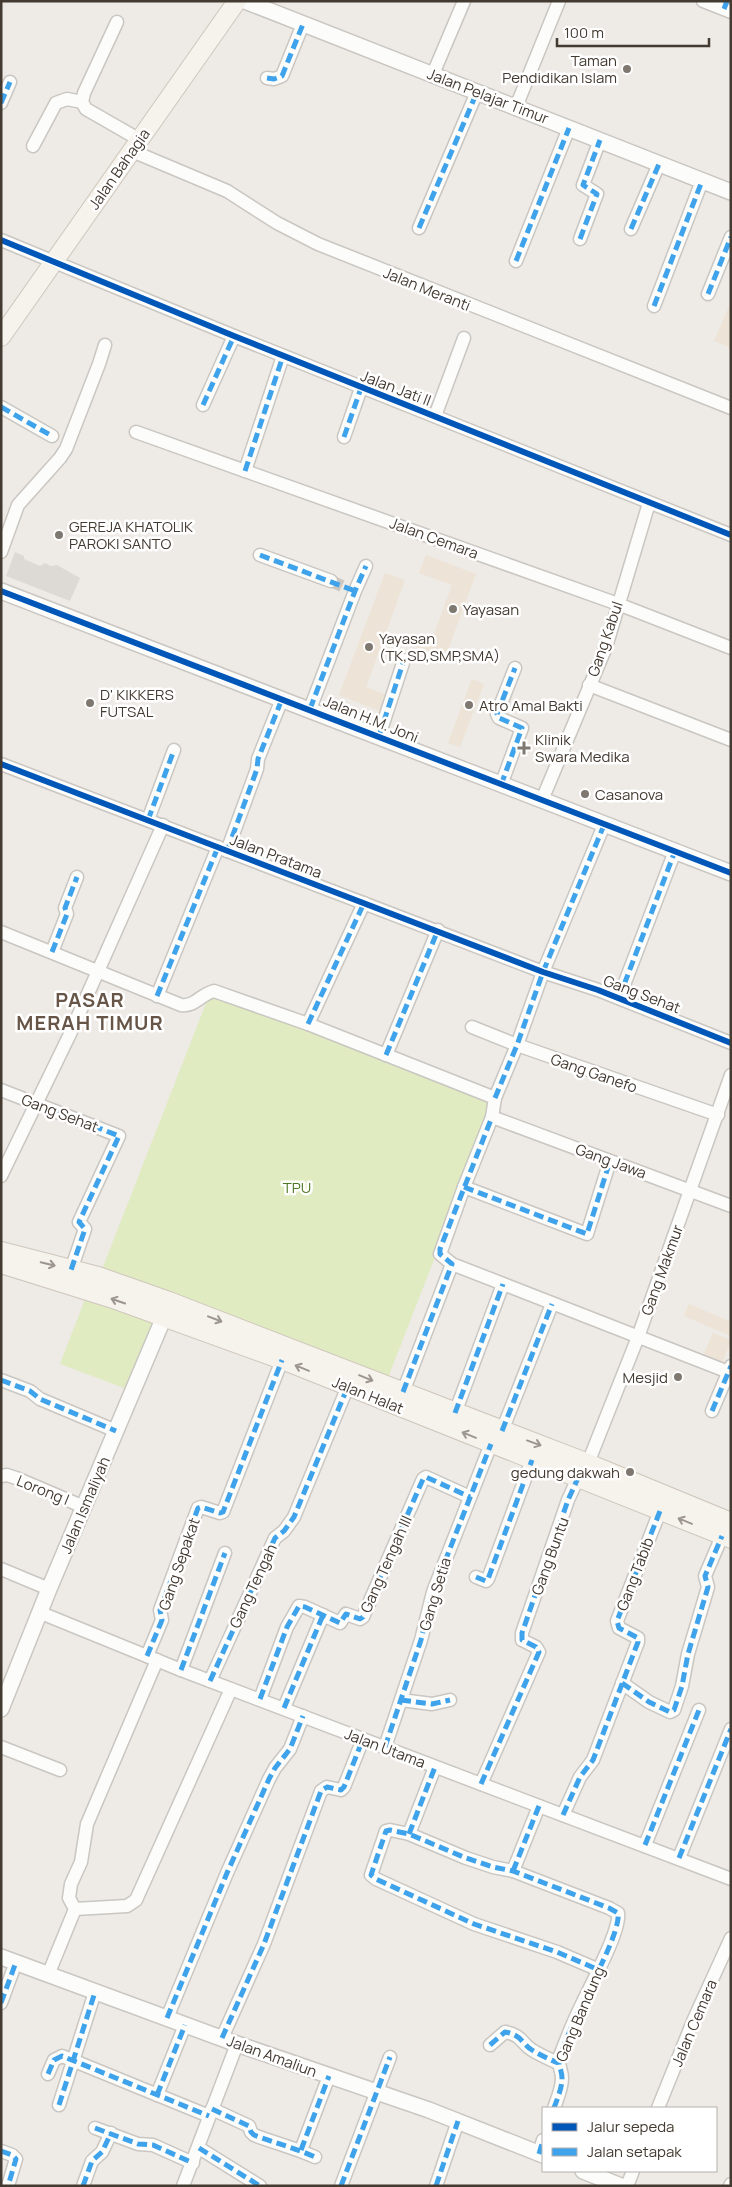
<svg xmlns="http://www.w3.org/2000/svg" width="732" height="2187" font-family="Manrope,sans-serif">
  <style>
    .education { fill: #ede3d6 }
    .green { fill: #e0ebc2 }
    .parking { fill: #ddd9d5 }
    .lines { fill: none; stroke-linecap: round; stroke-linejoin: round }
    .minor-tunnel { stroke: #ccc7c1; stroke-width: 12; stroke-dasharray: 12 6; stroke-linecap: butt }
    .minor-casing { stroke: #cac6c1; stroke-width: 15 }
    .tertiary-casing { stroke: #cac6c1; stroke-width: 18 }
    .secondary-casing { stroke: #cfc7bc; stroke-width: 20 }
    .minor { stroke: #fcfcfb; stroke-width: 12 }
    .tertiary { stroke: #fcfcfb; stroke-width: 15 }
    .secondary { stroke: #f6f2ec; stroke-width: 18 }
    .quiet { stroke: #3fa3eb; stroke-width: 5; stroke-dasharray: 10 5; stroke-linecap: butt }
    .cycleway-casing { stroke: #fff; stroke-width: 9 }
    .cycleway { stroke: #0057b8; stroke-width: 6 }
    .oneway { stroke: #9c968e }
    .poi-dot { fill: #7f7870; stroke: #fff; stroke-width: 2 }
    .labels { text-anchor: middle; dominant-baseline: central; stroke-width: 5; stroke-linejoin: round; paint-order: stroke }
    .poi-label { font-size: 15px; fill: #433a31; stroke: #fff; text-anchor: start }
    .street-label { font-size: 15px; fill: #433a31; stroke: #fff }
    .park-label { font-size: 15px; fill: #4d7921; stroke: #fff }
    .district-label { font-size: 20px; font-weight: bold; letter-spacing: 1px; fill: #675648; stroke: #fff }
  </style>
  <rect width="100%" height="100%" fill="#eeeae5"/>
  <g class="education">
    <polygon points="731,302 731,348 714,341"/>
    <polygon points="426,555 476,574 445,658 409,644 413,633 432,640 452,585 419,573"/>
    <polygon points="385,573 405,580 366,687 386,695 380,711 339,695"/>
    <polygon points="472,679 484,684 460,747 448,743"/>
    <polygon points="689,1304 731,1322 731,1336 684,1316"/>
    <polygon points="713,1333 731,1340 722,1364 703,1356"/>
  </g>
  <g class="green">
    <polygon points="217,994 489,1100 492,1111 386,1383 101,1272 208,998"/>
    <polygon points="87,1294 159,1321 132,1391 60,1364"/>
  </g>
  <polygon class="parking" points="15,552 24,556 24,559 40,566 45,563 51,566 57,565 80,578 70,601 6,576"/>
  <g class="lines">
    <polyline class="minor-tunnel" points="331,581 344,587"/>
    <defs>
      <g id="minor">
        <polyline points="703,1 731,12"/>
        <polyline points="117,22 84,93 82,102 86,109 140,140"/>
        <polyline points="433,74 464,1"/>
        <polyline points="267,78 274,79 282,76 303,24"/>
        <polyline points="1,103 10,82"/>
        <polyline points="516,107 559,1"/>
        <polyline points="33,146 56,103 67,99 82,102"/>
        <polyline points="132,151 227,191 277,223 318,244 731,408"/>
        <polyline points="419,228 477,92"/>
        <polyline points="631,229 659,164"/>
        <polyline points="580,239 597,194 583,185 600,140"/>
        <polyline points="1,240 234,336 731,535"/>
        <polyline points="516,261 569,128"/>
        <polyline points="708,294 731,237"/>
        <polyline points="654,306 702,181"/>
        <polyline points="203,405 234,336"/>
        <polyline points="1,407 52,436"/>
        <polyline points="435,416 464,338"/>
        <polyline points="136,432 618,604 731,648"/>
        <polyline points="344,437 361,388"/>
        <polyline points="245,471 283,356"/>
        <polyline points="1,552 18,505 60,458 66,449 99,364 105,345"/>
        <polyline points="260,555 331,581"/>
        <polyline points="589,685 731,740"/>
        <polyline points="310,709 355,591 366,566"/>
        <polyline points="379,736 404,660"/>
        <polyline points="1,764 543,972 598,990 731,1043"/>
        <polyline points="501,785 522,728 499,718 497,714 515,668"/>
        <polyline points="542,800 606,647 649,503"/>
        <polyline points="148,820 174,750"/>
        <polyline points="604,825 543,972 517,1045 495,1098 492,1117 464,1187 440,1254 452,1264 731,1373"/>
        <polyline points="227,851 257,769 258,759 282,699"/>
        <path d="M1,932l180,73c14,2 20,-11 33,-14l94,33 187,74"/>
        <polyline points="52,952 67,914 65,908 77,877"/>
        <polyline points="157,996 218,847"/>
        <polyline points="619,998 675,851"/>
        <polyline points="308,1024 364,903"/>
        <polyline points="472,1027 517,1045 718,1115"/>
        <polyline points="386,1055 438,930"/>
        <polyline points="1,1090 119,1136 79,1222 85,1229 71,1270"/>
        <polyline points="492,1117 731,1206"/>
        <polyline points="1,1176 70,1034 163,825"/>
        <polyline points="464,1187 587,1234 610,1161"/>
        <polyline points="1,1380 30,1391 40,1399 116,1431"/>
        <polyline points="403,1392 452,1264"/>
        <polyline points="712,1411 731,1366"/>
        <polyline points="455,1413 503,1284"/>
        <polyline points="502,1431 552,1304"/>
        <polyline points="588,1463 638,1337 731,1075"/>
        <polyline points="1,1476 7,1475 16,1478 84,1507"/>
        <polyline points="1,1569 49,1589"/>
        <polyline points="476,1577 486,1581 488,1579 532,1460"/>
        <polyline points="41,1613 181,1670 731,1879"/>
        <polyline points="147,1656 162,1620 160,1610 198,1508 201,1507 220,1513 223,1512 282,1360"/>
        <polyline points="181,1670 225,1553"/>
        <polyline points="210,1681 275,1538 284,1531 294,1517 348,1386"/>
        <polyline points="622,1683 649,1702 670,1712 674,1710 682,1686 688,1654 708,1587 705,1576 722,1536"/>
        <polyline points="260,1699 287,1627 299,1606 305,1607 340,1623 346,1614 360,1619 363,1617 423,1479 426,1477 470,1497"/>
        <polyline points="401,1700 432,1704 450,1700"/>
        <polyline points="284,1708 323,1615"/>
        <polyline points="1,1747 60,1770"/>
        <polyline points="385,1747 421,1640 433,1592 491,1444"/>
        <polyline points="481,1784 539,1652 536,1647 522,1640 522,1633 568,1500 578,1478"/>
        <polyline points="563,1815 580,1777 593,1760 638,1642 638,1638 619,1628 617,1621 660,1511"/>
        <polyline points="409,1834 435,1767"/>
        <polyline points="645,1845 699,1710"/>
        <polyline points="679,1858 731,1729"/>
        <polyline points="513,1871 539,1806"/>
        <polyline points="75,1909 127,1906 136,1900 231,1689"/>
        <polyline points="48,1975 75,1909 69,1898 71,1884 81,1862 87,1824 157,1660"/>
        <polyline points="1,2003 16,1962"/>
        <polyline points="167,2018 227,1873 269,1779 275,1768 290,1749 303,1716"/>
        <polyline points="222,2038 264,1944 321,1791 327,1787 341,1790 344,1787 363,1739"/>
        <path d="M490,2045l15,-13c17,3 16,11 27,18 8,5 17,9 26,13"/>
        <polyline points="48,2074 54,2060 62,2056 209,2116"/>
        <polyline points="157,2095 185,2025"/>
        <polyline points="59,2105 95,1992"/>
        <path d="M554,2108c3,-9 8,-19 8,-30 0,-9 -5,-12 -2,-22 6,-16 13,-34 21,-50 8,-18 40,-75 37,-93l-9,-5 -96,-37 -20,-4 -27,-9 -57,-24 -19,-4 -4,1 -15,44 5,4 98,45 83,28 42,18"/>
        <polyline points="658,2108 694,2019 731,1938"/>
        <path d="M212,2109l37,17 2,6 3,3c21,8 41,13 61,22"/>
        <polyline points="95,2128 138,2144 153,2145 193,2163"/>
        <polyline points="199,2148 260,2186"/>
        <polyline points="301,2150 329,2076"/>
        <polyline points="1,2151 12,2155 16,2159 8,2186"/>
        <polyline points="539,2154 543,2140"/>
        <polyline points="83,2186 92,2161 102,2152 111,2133"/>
        <polyline points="183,2186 237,2044"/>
        <polyline points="341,2186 390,2057"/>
        <polyline points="436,2186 458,2121"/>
        <polyline points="627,2186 633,2171"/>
        <polyline points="730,2186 731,2184"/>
      </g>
      <g id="tertiary">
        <polyline points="245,1 731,192"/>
        <polyline points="1,591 731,873"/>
        <polyline points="1,1709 49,1589 164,1317"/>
        <polyline points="1,1957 237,2044 429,2110 543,2155"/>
        <polyline points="583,2171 621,2186"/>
      </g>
      <g id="secondary">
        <polyline points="1,337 237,1"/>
        <polyline points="1,1251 98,1276 169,1301 588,1463 731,1522"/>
        <polyline points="1,1264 116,1300 282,1360 731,1539"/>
      </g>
    </defs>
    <use href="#minor" class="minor-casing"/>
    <use href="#tertiary" class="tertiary-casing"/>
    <use href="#secondary" class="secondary-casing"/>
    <use href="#minor" class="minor"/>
    <use href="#tertiary" class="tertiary"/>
    <use href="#secondary" class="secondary"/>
    <g class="quiet">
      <polyline points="724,9 727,1"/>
      <polyline points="267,78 274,79 282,76 303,24"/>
      <polyline points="1,103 10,82"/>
      <polyline points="419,228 477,92"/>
      <polyline points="631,229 659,164"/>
      <polyline points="580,239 597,194 583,185 600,140"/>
      <polyline points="516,261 569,128"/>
      <polyline points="708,294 731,237"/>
      <polyline points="654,306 702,181"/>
      <polyline points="203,405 234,336"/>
      <polyline points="1,407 52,436"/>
      <polyline points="344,437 361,388"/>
      <polyline points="245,471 283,356"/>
      <polyline points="260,555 355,591"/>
      <polyline points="310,709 355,591 366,566"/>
      <polyline points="379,736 404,660"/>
      <polyline points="501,785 522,728 499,718 497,714 515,668"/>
      <polyline points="148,820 174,750"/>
      <polyline points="227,851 257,769 258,759 282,699"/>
      <polyline points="52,952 67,914 65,908 77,877"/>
      <polyline points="157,996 218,847"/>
      <polyline points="619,998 675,851"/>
      <polyline points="308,1024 364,903"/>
      <polyline points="386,1055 438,930"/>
      <polyline points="495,1098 517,1045 543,972 604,825"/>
      <polyline points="37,1104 119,1136 79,1222 85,1229 71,1270"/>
      <polyline points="464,1187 587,1234 610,1161"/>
      <polyline points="1,1380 30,1391 40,1399 116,1431"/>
      <polyline points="403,1392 452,1264 440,1254 440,1249 492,1117"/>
      <polyline points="712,1411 731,1366"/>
      <polyline points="455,1413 503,1284"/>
      <polyline points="502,1431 552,1304"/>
      <polyline points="476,1577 486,1581 488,1579 532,1460"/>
      <polyline points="147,1656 162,1620 160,1610 198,1508 201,1507 220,1513 223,1512 282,1360"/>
      <polyline points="181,1670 225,1553"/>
      <polyline points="210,1681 275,1538 284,1531 294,1517 348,1386"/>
      <polyline points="622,1683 649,1702 670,1712 674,1710 682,1686 688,1654 708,1587 705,1576 722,1536"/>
      <polyline points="260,1699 287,1627 299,1606 305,1607 340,1623 346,1614 360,1619 363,1617 423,1479 426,1477 470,1497"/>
      <polyline points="401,1700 432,1704 450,1700"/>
      <polyline points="284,1708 323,1615"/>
      <polyline points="385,1747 421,1640 433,1592 491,1444"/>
      <polyline points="481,1784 539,1652 536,1647 522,1640 522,1633 568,1500 578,1478"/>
      <polyline points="563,1815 580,1777 593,1760 638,1642 638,1638 619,1628 617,1621 660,1511"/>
      <polyline points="409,1834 435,1767"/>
      <polyline points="645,1845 699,1710"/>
      <polyline points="679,1858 731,1729"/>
      <polyline points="513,1871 539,1806"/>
      <polyline points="1,2003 16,1962"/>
      <polyline points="167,2018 227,1873 269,1779 275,1768 290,1749 303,1716"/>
      <polyline points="222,2038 264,1944 321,1791 327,1787 341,1790 344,1787 363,1739"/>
      <path d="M490,2045l15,-13c17,3 16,11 27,18 8,5 17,9 26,13"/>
      <polyline points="48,2074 54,2060 62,2056 209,2116"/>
      <polyline points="157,2095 185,2025"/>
      <polyline points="59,2105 95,1992"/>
      <path d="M554,2108c3,-9 8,-19 8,-30 0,-9 -5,-12 -2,-22 6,-16 13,-34 21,-50 8,-18 40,-75 37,-93l-9,-5 -96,-37 -20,-4 -27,-9 -57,-24 -19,-4 -4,1 -15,44 5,4 98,45 83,28 42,18"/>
      <path d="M212,2109l37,17 2,6 3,3c21,8 41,13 61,22"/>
      <polyline points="95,2128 138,2144 153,2145 193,2163"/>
      <polyline points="199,2148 260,2186"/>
      <polyline points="301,2150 329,2076"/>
      <polyline points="1,2151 12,2155 16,2159 8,2186"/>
      <polyline points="539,2154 543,2140"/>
      <polyline points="83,2186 92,2161 102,2152 111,2133"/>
      <polyline points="341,2186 390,2057"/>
      <polyline points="436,2186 458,2121"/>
    </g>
    <defs>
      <g id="cycleway">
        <polyline points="1,240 234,336 731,535"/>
        <polyline points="1,591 731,873"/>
        <polyline points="1,764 543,972 598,990 731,1043"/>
      </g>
    </defs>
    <use href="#cycleway" class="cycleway-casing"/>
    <use href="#cycleway" class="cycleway"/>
  </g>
  <defs><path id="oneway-shaft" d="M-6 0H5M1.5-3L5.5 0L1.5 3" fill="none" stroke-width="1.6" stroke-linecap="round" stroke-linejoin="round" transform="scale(1.25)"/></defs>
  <g class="oneway">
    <use href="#oneway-shaft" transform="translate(48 1264) rotate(13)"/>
    <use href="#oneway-shaft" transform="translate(118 1301) rotate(-161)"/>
    <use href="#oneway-shaft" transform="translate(215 1319) rotate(21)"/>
    <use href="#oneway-shaft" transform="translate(302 1368) rotate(-158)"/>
    <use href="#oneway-shaft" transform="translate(366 1378) rotate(22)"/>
    <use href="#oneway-shaft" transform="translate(469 1435) rotate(-158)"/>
    <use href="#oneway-shaft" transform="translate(534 1443) rotate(20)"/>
    <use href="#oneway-shaft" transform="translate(685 1521) rotate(-158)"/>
  </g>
  <g class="poi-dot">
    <circle cx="627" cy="69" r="5"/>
    <circle cx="59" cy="535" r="5"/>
    <circle cx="453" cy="609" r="5"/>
    <circle cx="369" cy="647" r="5"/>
    <circle cx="90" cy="703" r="5"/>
    <circle cx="469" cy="705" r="5"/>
    <path d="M521.5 740.5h5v5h5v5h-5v5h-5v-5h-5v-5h5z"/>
    <circle cx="585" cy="794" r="5"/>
    <circle cx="678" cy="1377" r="5"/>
    <circle cx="630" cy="1472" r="5"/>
  </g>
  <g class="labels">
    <g class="poi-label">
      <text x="617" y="60" text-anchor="end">Taman<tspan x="617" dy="17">Pendidikan Islam</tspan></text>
      <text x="69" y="526">GEREJA KHATOLIK<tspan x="69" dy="17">PAROKI SANTO</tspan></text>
      <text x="463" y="609">Yayasan</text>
      <text x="379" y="638">Yayasan<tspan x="379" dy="17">(TK,SD,SMP,SMA)</tspan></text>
      <text x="100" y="694">D' KIKKERS<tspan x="100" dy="17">FUTSAL</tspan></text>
      <text x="479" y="705">Atro Amal Bakti</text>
      <text x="535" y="739">Klinik<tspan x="535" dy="17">Swara Medika</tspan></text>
      <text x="595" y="794">Casanova</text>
      <text x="668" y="1377" text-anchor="end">Mesjid</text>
      <text x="620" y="1472" text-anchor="end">gedung dakwah</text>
    </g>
    <g class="street-label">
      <text transform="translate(488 96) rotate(21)">Jalan Pelajar Timur</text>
      <text transform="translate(119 169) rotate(-55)">Jalan Bahagia</text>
      <text transform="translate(427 289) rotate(22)">Jalan Meranti</text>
      <text transform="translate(396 388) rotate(21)">Jalan Jati II</text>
      <text transform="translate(434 538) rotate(20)">Jalan Cemara</text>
      <text transform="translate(605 639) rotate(-71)">Gang Kabul</text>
      <text transform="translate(371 719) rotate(22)">Jalan H.M. Joni</text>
      <text transform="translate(276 856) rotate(21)">Jalan Pratama</text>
      <text transform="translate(642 994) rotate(21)">Gang Sehat</text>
      <text transform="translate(594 1073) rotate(19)">Gang Ganefo</text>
      <text transform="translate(60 1113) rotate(21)">Gang Sehat</text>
      <text transform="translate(611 1161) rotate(20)">Gang Jawa</text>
      <text transform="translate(662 1270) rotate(-70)">Gang Makmur</text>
      <text transform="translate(368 1395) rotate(22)">Jalan Halat</text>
      <text transform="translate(43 1490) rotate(22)">Lorong I</text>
      <text transform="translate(85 1505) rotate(-67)">Jalan Ismaliyah</text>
      <text transform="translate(550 1556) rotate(-70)">Gang Buntu</text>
      <text transform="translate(179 1564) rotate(-71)">Gang Sepakat</text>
      <text transform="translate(386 1564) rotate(-66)">Gang Tengah III</text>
      <text transform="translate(635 1574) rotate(-69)">Gang Tabib</text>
      <text transform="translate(253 1586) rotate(-65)">Gang Tengah</text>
      <text transform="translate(435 1594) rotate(-73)">Gang Setia</text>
      <text transform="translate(385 1748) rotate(21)">Jalan Utama</text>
      <text transform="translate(580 2014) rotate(-67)">Gang Bandung</text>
      <text transform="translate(694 2023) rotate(-67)">Jalan Cemara</text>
      <text transform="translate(272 2056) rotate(20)">Jalan Amaliun</text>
    </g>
    <g class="park-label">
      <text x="297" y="1187">TPU</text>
    </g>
    <g class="district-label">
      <text x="90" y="999">PASAR<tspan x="90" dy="23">MERAH TIMUR</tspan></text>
    </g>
  </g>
  <rect width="732" height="2187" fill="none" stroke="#433a31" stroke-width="5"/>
  <rect x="542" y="2107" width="175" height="65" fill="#ffffff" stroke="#b4b0ad"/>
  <rect x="552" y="2123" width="25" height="8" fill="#0057b8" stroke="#b4b0ad"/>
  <text x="587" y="2132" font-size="15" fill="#433a31">Jalur sepeda</text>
  <rect x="552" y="2148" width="25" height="8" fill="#3fa3eb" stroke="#b4b0ad"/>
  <text x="587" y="2157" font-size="15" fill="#433a31">Jalan setapak</text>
  <path d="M557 38v8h152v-8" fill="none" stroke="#433a31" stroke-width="2.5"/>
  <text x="564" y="38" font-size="15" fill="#433a31" stroke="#ffffff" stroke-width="4" paint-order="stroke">100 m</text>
</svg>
